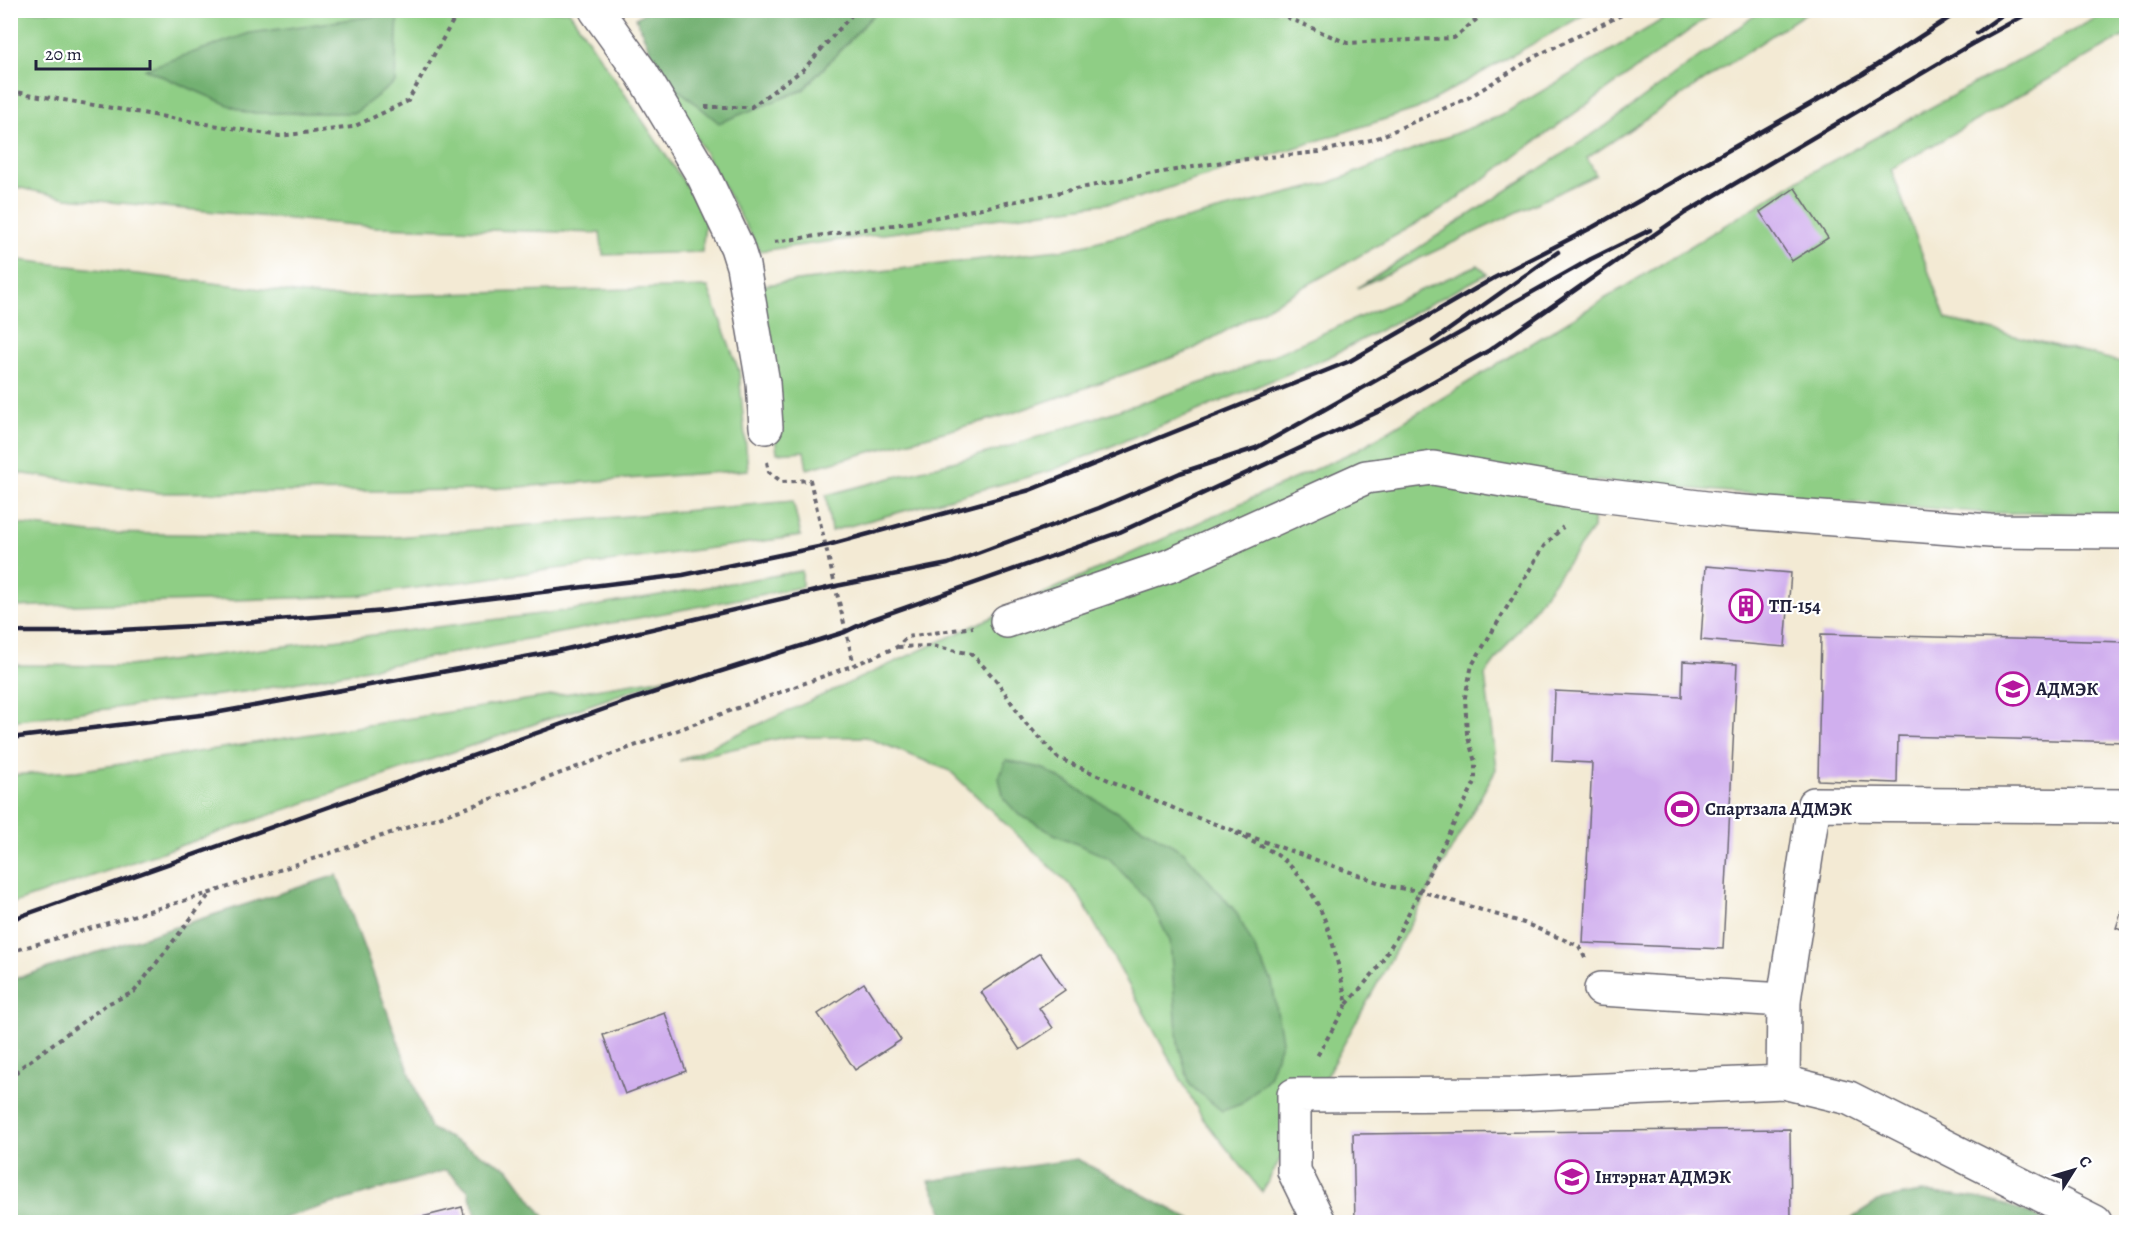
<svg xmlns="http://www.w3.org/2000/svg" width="2137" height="1233" font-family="Alegreya,serif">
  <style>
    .green { fill: #8fce85; stroke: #587860; stroke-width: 1.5 }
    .forest { fill: #73b172; stroke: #4a6a56; stroke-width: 1.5 }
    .building { fill: #d0afee }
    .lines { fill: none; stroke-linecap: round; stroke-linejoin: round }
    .minor-casing { stroke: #6b6871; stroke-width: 36 }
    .path { stroke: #6b6871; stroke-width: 4; stroke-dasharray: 4.5 4.5; stroke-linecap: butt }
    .minor { stroke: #fff; stroke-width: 33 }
    .rail { stroke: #22223b; stroke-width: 4.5 }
    .labels { text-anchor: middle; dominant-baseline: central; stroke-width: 4.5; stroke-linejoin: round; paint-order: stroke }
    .poi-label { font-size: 18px; font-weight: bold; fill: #22223b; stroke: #fff; text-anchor: start }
  </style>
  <rect width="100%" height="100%" fill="#fff"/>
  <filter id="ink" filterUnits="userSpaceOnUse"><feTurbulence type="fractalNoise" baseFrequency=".0167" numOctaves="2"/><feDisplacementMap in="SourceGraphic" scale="12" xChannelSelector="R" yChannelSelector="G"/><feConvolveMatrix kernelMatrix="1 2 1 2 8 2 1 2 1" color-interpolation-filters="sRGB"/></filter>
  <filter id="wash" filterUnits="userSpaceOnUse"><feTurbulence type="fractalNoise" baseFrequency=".008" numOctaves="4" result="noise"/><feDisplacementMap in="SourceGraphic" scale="24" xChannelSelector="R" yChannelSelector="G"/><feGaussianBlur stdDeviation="1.35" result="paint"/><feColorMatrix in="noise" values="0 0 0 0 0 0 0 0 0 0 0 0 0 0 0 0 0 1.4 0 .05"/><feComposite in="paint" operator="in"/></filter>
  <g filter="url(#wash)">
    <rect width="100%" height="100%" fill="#f3ead4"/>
    <g class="green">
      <polygon points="1762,10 1809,11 1587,158 1596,175 1357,288 1604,127"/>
      <polygon points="10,11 569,11 706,215 702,252 603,255 600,233 377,227 67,198 11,186"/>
      <polygon points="877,11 1591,11 1417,109 1131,200 760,251 661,75 803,90"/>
      <polygon points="1677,11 1716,11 1441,210 1188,352 1010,414 807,469 804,451 777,453 756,286 1067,249 1329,183 1500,116"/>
      <polygon points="2109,11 2126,11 2126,35 1891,169 1946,319 2126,363 2126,513 1988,513 1595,481 1593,529 1485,675 1496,769 1262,1192 1203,1119 1077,892 950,771 866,737 785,737 679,761 1359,449 1812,172"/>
      <polygon points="11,259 329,297 708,287 739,371 748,470 476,490 160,493 11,472"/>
      <polygon points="1478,265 1487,274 1329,357 1053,470 831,531 826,495 998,450 1237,371"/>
      <polygon points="793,501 801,536 356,596 11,607 11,523 91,533 398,537"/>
      <polygon points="802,571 802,587 251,691 11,721 11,665 129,666 571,610"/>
      <polygon points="671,677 11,904 11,775 77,771"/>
    </g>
    <g class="forest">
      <polygon points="648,10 877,11 803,90 719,123 661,75 636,18"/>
      <polygon points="398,13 395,82 355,113 247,113 145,69 250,33"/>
      <polygon points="1006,760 1044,769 1184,852 1236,912 1272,982 1282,1041 1269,1077 1241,1104 1222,1111 1190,1085 1178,1044 1170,941 1151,904 1109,858 1054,834 1018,814 1004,799 999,778"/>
      <polygon points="337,875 430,1128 509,1169 548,1222 478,1222 468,1190 446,1170 270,1222 11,1222 11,980"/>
      <polygon points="1077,1159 1195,1222 948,1222 929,1181"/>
      <path d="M1921,1192c45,4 85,7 125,30h-200l36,-23z"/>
    </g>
    <g id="blocks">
      <g class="building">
        <polygon points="1795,188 1828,238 1792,261 1760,212"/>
        <polygon points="1706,566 1791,573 1785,647 1701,640"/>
        <polygon points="1821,634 2126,642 2126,742 1898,736 1897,783 1818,780"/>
        <polygon points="1683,661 1737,664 1723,949 1583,943 1592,763 1552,761 1555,691 1682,697"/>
        <polygon points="2126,898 2126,932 2116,928"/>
        <polygon points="1040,953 1065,990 1039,1008 1053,1028 1020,1050 981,992"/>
        <polygon points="864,983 901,1040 855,1070 818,1014"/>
        <polygon points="665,1013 686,1071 625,1094 603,1035"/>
        <polygon points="1790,1129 1791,1221 1355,1222 1353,1134"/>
        <polygon points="462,1207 466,1222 402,1222"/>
      </g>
    </g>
  </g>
  <g filter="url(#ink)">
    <use href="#blocks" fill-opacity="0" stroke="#6b6871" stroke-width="1.5"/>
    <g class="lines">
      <defs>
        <g id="minor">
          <polyline points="596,10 642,74 704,177 737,247 743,266 763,383 766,427"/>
          <polyline points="1007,621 1169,566 1366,477 1433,468 1567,491 1731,511 1990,531 2126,532"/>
          <polyline points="1601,989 1784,1000"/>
          <polyline points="1783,1082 1784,1000 1814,804 2126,806"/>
          <polyline points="1319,1222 1294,1171 1294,1095 1516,1094 1783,1082 1849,1098 2095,1222"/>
        </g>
      </defs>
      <use href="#minor" class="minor-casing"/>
      <g class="path">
        <polyline points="1270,10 1347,43 1454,38 1488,10"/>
        <polyline points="10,91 279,136 353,127 408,101 459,10"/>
        <polyline points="705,107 751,107 804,69 856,10"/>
        <polyline points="774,242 908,223 1145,175 1229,161 1319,152 1375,139 1468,98 1536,56 1632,10"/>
        <polyline points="767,462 769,472 782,482 810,480 854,665"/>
        <polyline points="898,647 932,646 972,654 997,681 1023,720 1058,758 1187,814 1392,887 1420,891 1524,923 1579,946 1585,958"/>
        <path d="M1236,833c15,9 37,17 49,28 44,41 49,89 62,143l-31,54"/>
        <polyline points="10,952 210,893 466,808 854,665 897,647 907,637 973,627"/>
        <polyline points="1347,1004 1377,969 1396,938 1475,782 1475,762 1467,734 1465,697 1472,665 1544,546 1563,527"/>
        <polyline points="10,1080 20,1068 107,1004 134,992 209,895"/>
      </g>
      <use href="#minor" class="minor"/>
      <g class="rail">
        <polyline points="1977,33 2009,10"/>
        <polyline points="1433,341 1558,252"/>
        <polyline points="10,632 83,632 230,624 385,611 683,575 828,545 1030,490 1350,361 1494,278 1593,227 1863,74 1961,10"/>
        <polyline points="10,738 209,714 558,651 836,586 948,564 1099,508 1180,473 1256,448 1591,259 1650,230"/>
        <polyline points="10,920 627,701 845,632 870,620 1120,532 1384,409 1488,351 1685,213 1970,45 2034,10"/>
      </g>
    </g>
  </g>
  <defs>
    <symbol id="building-ring" viewBox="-11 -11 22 22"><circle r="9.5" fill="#fff" stroke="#b5179e" stroke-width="1.5"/><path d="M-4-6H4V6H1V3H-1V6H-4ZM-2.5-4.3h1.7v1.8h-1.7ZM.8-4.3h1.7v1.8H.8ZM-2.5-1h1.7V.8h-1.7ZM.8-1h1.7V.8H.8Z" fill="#b5179e"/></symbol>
    <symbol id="university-ring" viewBox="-11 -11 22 22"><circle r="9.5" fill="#fff" stroke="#b5179e" stroke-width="1.5"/><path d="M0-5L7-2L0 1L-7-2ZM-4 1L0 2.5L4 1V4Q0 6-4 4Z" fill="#b5179e"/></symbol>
    <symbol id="stadium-ring" viewBox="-11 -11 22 22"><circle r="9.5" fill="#fff" stroke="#b5179e" stroke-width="1.5"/><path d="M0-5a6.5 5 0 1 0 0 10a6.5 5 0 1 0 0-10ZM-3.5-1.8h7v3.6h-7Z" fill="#b5179e"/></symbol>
  </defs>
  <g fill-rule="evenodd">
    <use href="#building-ring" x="1727" y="587" width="38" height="38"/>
    <use href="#university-ring" x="1994" y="670" width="38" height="38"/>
    <use href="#stadium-ring" x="1663" y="790" width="38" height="38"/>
    <use href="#university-ring" x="1553" y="1158" width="38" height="38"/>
  </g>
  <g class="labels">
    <g class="poi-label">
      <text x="1769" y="606">ТП-154</text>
      <text x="2036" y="689">АДМЭК</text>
      <text x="1705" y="809">Спартзала АДМЭК</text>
      <text x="1595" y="1177">Інтэрнат АДМЭК</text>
    </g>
  </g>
  <rect width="2137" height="1233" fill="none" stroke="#fff" stroke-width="36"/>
  <g transform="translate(2074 1170) rotate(53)" stroke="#ffffff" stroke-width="4.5" paint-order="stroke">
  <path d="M0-4.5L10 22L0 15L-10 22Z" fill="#22223b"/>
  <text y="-9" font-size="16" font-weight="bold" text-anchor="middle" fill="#22223b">С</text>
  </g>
  <path d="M36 60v9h114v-9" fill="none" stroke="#22223b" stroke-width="3"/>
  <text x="45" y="60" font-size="18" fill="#22223b" stroke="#ffffff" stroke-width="4.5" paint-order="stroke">20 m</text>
</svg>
